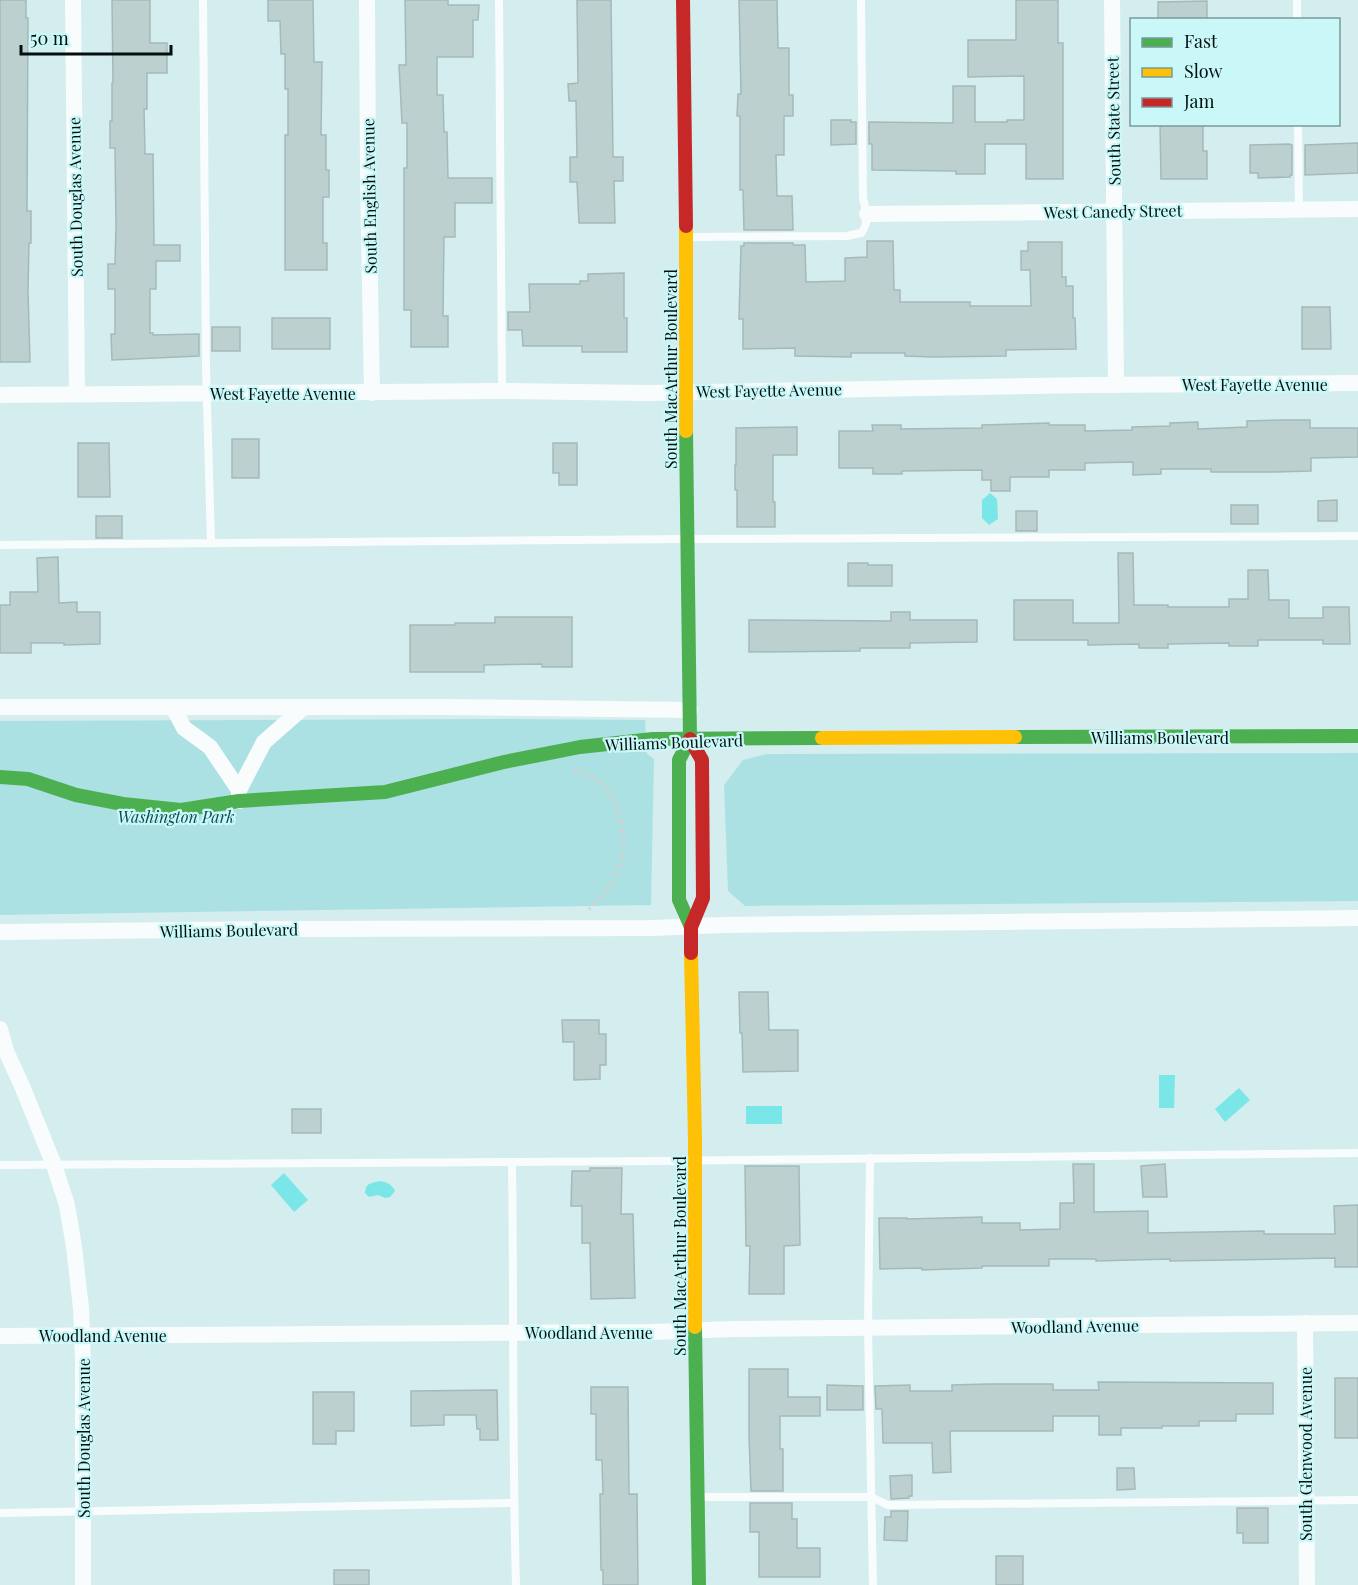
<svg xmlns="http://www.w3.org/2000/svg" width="1358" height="1585" font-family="'Playfair Display',serif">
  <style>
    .green { fill: #ace1e3 }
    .water { fill: #7be6e8 }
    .building { fill: #bcd0d0; stroke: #a6b9ba; stroke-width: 1.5 }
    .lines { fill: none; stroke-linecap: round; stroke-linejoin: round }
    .path { stroke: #ccd4d4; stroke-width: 4; stroke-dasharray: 4.5 4.5; stroke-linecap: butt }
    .lane { stroke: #f9fcfc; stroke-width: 8 }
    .street { stroke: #f9fcfc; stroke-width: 16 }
    .fast { stroke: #4caf50; stroke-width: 14 }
    .slow { stroke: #ffc107; stroke-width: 14 }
    .jam { stroke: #c62828; stroke-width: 14 }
    .labels { text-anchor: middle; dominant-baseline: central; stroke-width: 4.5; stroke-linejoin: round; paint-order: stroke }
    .street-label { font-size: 16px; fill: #010f0f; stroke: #caf7f8 }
    .park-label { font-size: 16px; font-style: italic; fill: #0b4b4d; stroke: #caf7f8 }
  </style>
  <rect width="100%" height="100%" fill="#d4edee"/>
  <g class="green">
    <polygon points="507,719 645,720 647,754 654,759 651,905 0,915 0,721"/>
    <polygon points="1358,753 1358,901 745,906 728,891 724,785 743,760 767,754"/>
  </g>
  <g class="water">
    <polygon points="990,493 997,499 998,519 989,525 982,518 982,500"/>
    <polygon points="1159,1075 1175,1075 1174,1108 1159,1108"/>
    <polygon points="1239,1088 1250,1100 1225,1122 1215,1109"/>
    <rect x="746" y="1106" width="36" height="18"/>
    <polygon points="284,1173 308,1200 294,1212 271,1185"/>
    <path d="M379,1181c8,1 13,3 16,10l-5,6 -5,1 -7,-3 -9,2 -4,-4 1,-6 3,-3z"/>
  </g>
  <g class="building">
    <polygon points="0,0 26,0 26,18 28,18 27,211 31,211 31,243 29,243 28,291 30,362 0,362"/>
    <polygon points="112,0 150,0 150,43 167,43 167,73 147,73 147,109 144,109 145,154 153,154 154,245 180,245 180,261 156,261 156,289 150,289 150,333 153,333 153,335 199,334 199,356 112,360 111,334 115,334 115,289 108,289 108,264 115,264 116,226 115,148 110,148 110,121 112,121 112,83 113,82"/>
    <polygon points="268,0 313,0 314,62 322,62 321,135 326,135 326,170 329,170 329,197 323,197 323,243 327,243 327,270 285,270 285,135 288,135 288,89 285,89 285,54 281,54 280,21 268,21"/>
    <polygon points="405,0 448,0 448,5 479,5 478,20 473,20 473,57 437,57 437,95 443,95 444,132 447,132 448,178 492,178 492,203 455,203 455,237 444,237 443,316 448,316 448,347 411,347 411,310 404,310 404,168 407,168 407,123 402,123 399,65 406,65"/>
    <polygon points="577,0 611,0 613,157 623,157 623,181 614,181 615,223 579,223 577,182 570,182 570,157 577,157 576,101 569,101 568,84 578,83"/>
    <polygon points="739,0 777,0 778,48 789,48 789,95 793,95 793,116 784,116 784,155 776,155 777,196 792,196 793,230 744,230 743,190 740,190 740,116 737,116 738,94 741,94"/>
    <polygon points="1016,0 1058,0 1058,43 1063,43 1063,179 1026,179 1026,144 985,144 985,174 956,174 956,171 872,170 872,144 869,144 869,122 953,123 953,86 975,86 975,122 1007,122 1007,120 1024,120 1024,76 968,77 968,40 1016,40"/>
    <polygon points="1207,1 1207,20 1158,20 1158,2"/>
    <polygon points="831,120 851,120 851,122 856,122 856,144 831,145"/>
    <polygon points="1160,124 1203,124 1203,151 1207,151 1207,179 1161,179"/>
    <polygon points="1358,143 1358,173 1305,175 1305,145"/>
    <polygon points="1289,144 1292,145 1292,175 1290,175 1290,177 1258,178 1258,173 1250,173 1250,145"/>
    <polygon points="867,241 893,241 894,290 900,290 900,302 970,302 970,306 1031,306 1030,270 1021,270 1021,251 1028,251 1028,242 1062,242 1062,277 1066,277 1066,286 1073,286 1073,318 1075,318 1076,349 1006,350 1006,356 933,357 905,356 905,353 851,353 851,357 795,356 795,348 743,349 743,319 739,319 741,246 744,246 744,243 793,243 793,245 805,245 806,282 845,281 845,258 867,257"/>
    <polygon points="624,273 624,318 627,318 627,352 582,352 582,346 523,346 522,330 508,330 508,312 530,312 529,284 580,284 580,281 588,281 588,274"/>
    <polygon points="1302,307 1330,307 1331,349 1302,349"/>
    <rect x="272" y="318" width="58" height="31"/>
    <rect x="212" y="327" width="28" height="24"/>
    <polygon points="1283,420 1310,420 1310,428 1358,428 1358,457 1311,458 1311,471 1274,472 1211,472 1211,469 1161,469 1161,474 1133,475 1133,462 1085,463 1085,470 1049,470 1049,477 1010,477 1010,491 991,491 991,480 982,480 982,470 902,471 902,474 873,474 873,468 839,468 839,431 873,431 872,425 901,425 901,429 982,428 982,425 1049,423 1049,425 1085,425 1085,431 1132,430 1132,427 1170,426 1170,423 1198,422 1198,429 1247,427 1247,421"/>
    <polygon points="797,427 797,455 773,455 773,502 775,502 775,527 737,527 737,490 735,490 735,465 736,465 736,428"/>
    <rect x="232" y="439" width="27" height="39"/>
    <polygon points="78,443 109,443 110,497 78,497"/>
    <polygon points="553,443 577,443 577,485 559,485 559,473 553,473"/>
    <polygon points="1337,500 1337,521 1318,521 1318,501"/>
    <rect x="1231" y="505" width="27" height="19"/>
    <rect x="1016" y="511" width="21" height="20"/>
    <rect x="96" y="516" width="26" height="22"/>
    <polygon points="1118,553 1133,553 1134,605 1168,605 1168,607 1229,607 1229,599 1248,599 1248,570 1268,570 1269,600 1289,600 1289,618 1323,618 1323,607 1349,607 1350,644 1323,644 1323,640 1258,640 1258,646 1229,646 1229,643 1168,644 1168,648 1139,648 1139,644 1088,645 1088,640 1014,640 1014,600 1073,600 1073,623 1119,623"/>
    <polygon points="58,557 59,603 77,602 77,612 100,612 100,644 64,645 64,643 31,643 31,653 0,653 0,605 10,605 10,592 38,592 37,558"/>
    <polygon points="848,563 868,563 868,565 892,565 892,586 848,586"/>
    <polygon points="891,612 910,612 910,620 977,620 977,642 910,643 910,648 860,648 860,651 749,652 749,620 891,621"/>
    <polygon points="495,617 572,617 572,667 542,667 542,664 484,665 484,672 410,672 410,625 455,625 455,623 495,623"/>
    <polygon points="739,992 768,992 769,1030 798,1030 798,1071 743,1072 742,1033 740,1033"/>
    <polygon points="562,1020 599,1020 599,1034 606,1034 606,1065 600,1065 600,1079 574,1080 574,1042 563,1042"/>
    <rect x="292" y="1109" width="29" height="24"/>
    <polygon points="1073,1164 1094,1164 1094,1212 1148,1211 1148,1233 1264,1231 1264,1234 1335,1234 1334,1206 1358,1205 1358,1267 1335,1267 1335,1258 1170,1261 1170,1259 1096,1261 1096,1259 1049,1259 1049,1266 982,1266 982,1268 922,1270 922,1268 880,1269 879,1218 907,1218 907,1219 982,1217 982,1223 1020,1223 1020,1230 1060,1229 1060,1203 1074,1203"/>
    <polygon points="1165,1164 1167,1197 1143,1197 1141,1166"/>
    <polygon points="745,1166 799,1166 800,1245 784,1246 784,1294 749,1294 750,1246 746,1246"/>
    <polygon points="590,1168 622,1168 621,1214 633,1214 635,1298 591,1299 590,1243 582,1243 582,1206 571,1206 572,1171 590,1171"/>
    <polygon points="749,1369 788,1369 788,1397 820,1397 820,1416 780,1416 780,1449 783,1449 783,1491 751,1491 749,1435"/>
    <rect x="1335" y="1378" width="23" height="60"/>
    <polygon points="1098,1382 1273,1383 1273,1414 1236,1414 1236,1421 1199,1421 1199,1426 1162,1426 1162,1428 1121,1428 1121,1435 1099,1435 1099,1416 1053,1416 1053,1431 950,1431 951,1472 933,1473 932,1443 883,1443 882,1409 876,1409 875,1386 910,1385 910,1391 952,1391 952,1385 988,1384 1053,1384 1053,1390 1099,1390"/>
    <polygon points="827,1385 863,1386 863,1410 827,1410"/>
    <polygon points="591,1387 628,1387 629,1494 637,1494 638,1585 603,1585 603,1570 601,1570 600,1494 603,1494 602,1460 596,1460 596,1414 591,1414"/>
    <polygon points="497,1390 498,1440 480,1440 480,1429 477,1429 476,1415 444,1415 444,1425 411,1426 411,1391"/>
    <polygon points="313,1392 354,1392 354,1431 336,1431 336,1444 313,1444"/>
    <polygon points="1117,1468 1134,1468 1135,1489 1117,1490"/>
    <polygon points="912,1475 912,1496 909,1496 909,1498 891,1499 890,1476"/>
    <polygon points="750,1503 792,1503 792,1519 797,1519 797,1548 820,1548 820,1577 759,1577 759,1532 750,1532"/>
    <polygon points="1237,1508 1268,1508 1268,1543 1243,1543 1243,1533 1237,1533"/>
    <polygon points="891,1511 908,1511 907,1541 884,1540 885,1517 891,1517"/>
    <rect x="996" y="1556" width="27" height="29"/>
    <rect x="334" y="1570" width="35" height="15"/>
  </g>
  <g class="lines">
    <path class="path" d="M574,769c12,4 27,13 35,23 10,13 16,42 14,58 -2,23 -17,45 -34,59"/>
    <g class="lane">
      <polyline points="203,0 206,369 211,543"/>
      <polyline points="499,0 502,391"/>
      <polyline points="1297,0 1297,20"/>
      <polyline points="1298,124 1299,209"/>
      <path d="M686,237l161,-1 14,-3c9,-11 5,-22 2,-35l-2,-198"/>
      <polyline points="0,545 687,539 1358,536"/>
      <polyline points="870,1158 868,1328 873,1585"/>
      <path d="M512,1162c2,141 0,282 4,423"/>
      <polyline points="0,1165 660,1161 1358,1153"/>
      <polyline points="699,1497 871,1497 888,1505 1358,1500"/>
      <polyline points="0,1513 513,1503"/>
    </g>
    <g class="street">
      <polyline points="73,0 77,394"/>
      <polyline points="367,0 368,178 372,393"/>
      <polyline points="1112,0 1116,385"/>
      <polyline points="867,214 1358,209"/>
      <polyline points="0,395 502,391 647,393 1091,385 1358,383"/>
      <polyline points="0,707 443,707 690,710"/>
      <polyline points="173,707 184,728 210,747 239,790"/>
      <polyline points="239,801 239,790 264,742 304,707"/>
      <polyline points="0,932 276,929 652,928 723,925 1358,918"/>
      <polyline points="0,1029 6,1051 22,1086 54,1165 67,1205 74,1247 81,1308 83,1363 83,1585"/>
      <polyline points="1305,1323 1307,1585"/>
      <polyline points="0,1336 650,1332 734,1329 1358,1323"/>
    </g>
    <g class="fast">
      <polyline points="686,431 690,739 679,760 679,900 691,927"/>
      <polyline points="1015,737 1358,736"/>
      <polyline points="0,777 28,779 76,795 123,804 181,810 239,801 385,792 504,762 580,747 653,739 822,738"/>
      <polyline points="695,1327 699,1585"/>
    </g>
    <g class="slow">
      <polyline points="686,431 686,226"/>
      <polyline points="822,738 1015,737"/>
      <polyline points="691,953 695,1139 695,1327"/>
    </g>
    <g class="jam">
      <polyline points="683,0 686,226"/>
      <polyline points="690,739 702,760 703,898 691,927 691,953"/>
    </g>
  </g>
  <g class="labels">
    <g class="street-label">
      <text transform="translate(1113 121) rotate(-91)">South State Street</text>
      <text transform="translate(369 196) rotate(-91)">South English Avenue</text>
      <text transform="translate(75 197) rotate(-91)">South Douglas Avenue</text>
      <text transform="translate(1113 211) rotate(-1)">West Canedy Street</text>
      <text transform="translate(670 369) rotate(-90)">South MacArthur Boulevard</text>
      <text x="1255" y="384">West Fayette Avenue</text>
      <text transform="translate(769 390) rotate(-1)">West Fayette Avenue</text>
      <text x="283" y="393">West Fayette Avenue</text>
      <text x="1160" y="737">Williams Boulevard</text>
      <text transform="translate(674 742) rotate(-2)">Williams Boulevard</text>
      <text transform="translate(229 930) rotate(-1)">Williams Boulevard</text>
      <text transform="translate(679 1256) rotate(-90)">South MacArthur Boulevard</text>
      <text transform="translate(1075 1326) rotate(-1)">Woodland Avenue</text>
      <text x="589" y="1332">Woodland Avenue</text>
      <text x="103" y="1335">Woodland Avenue</text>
      <text transform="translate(83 1438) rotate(-90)">South Douglas Avenue</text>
      <text transform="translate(1305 1454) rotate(-90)">South Glenwood Avenue</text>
    </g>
    <g class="park-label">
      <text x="176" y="816">Washington Park</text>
    </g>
  </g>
  <rect x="1130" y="18" width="210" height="108" fill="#caf7f8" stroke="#7a9a9b" stroke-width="1.5"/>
  <rect x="1142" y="38" width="30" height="9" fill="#4caf50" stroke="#7a9a9b" stroke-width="1.5"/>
  <text x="1184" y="48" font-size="18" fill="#010f0f">Fast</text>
  <rect x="1142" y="68" width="30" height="9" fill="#ffc107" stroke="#7a9a9b" stroke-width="1.5"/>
  <text x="1184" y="78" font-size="18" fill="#010f0f">Slow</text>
  <rect x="1142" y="98" width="30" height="9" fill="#c62828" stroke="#7a9a9b" stroke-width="1.5"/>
  <text x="1184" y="108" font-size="18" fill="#010f0f">Jam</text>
  <path d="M21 45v9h150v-9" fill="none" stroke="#010f0f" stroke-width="3"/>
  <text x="30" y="45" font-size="18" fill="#010f0f" stroke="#caf7f8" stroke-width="4.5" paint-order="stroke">50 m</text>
</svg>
